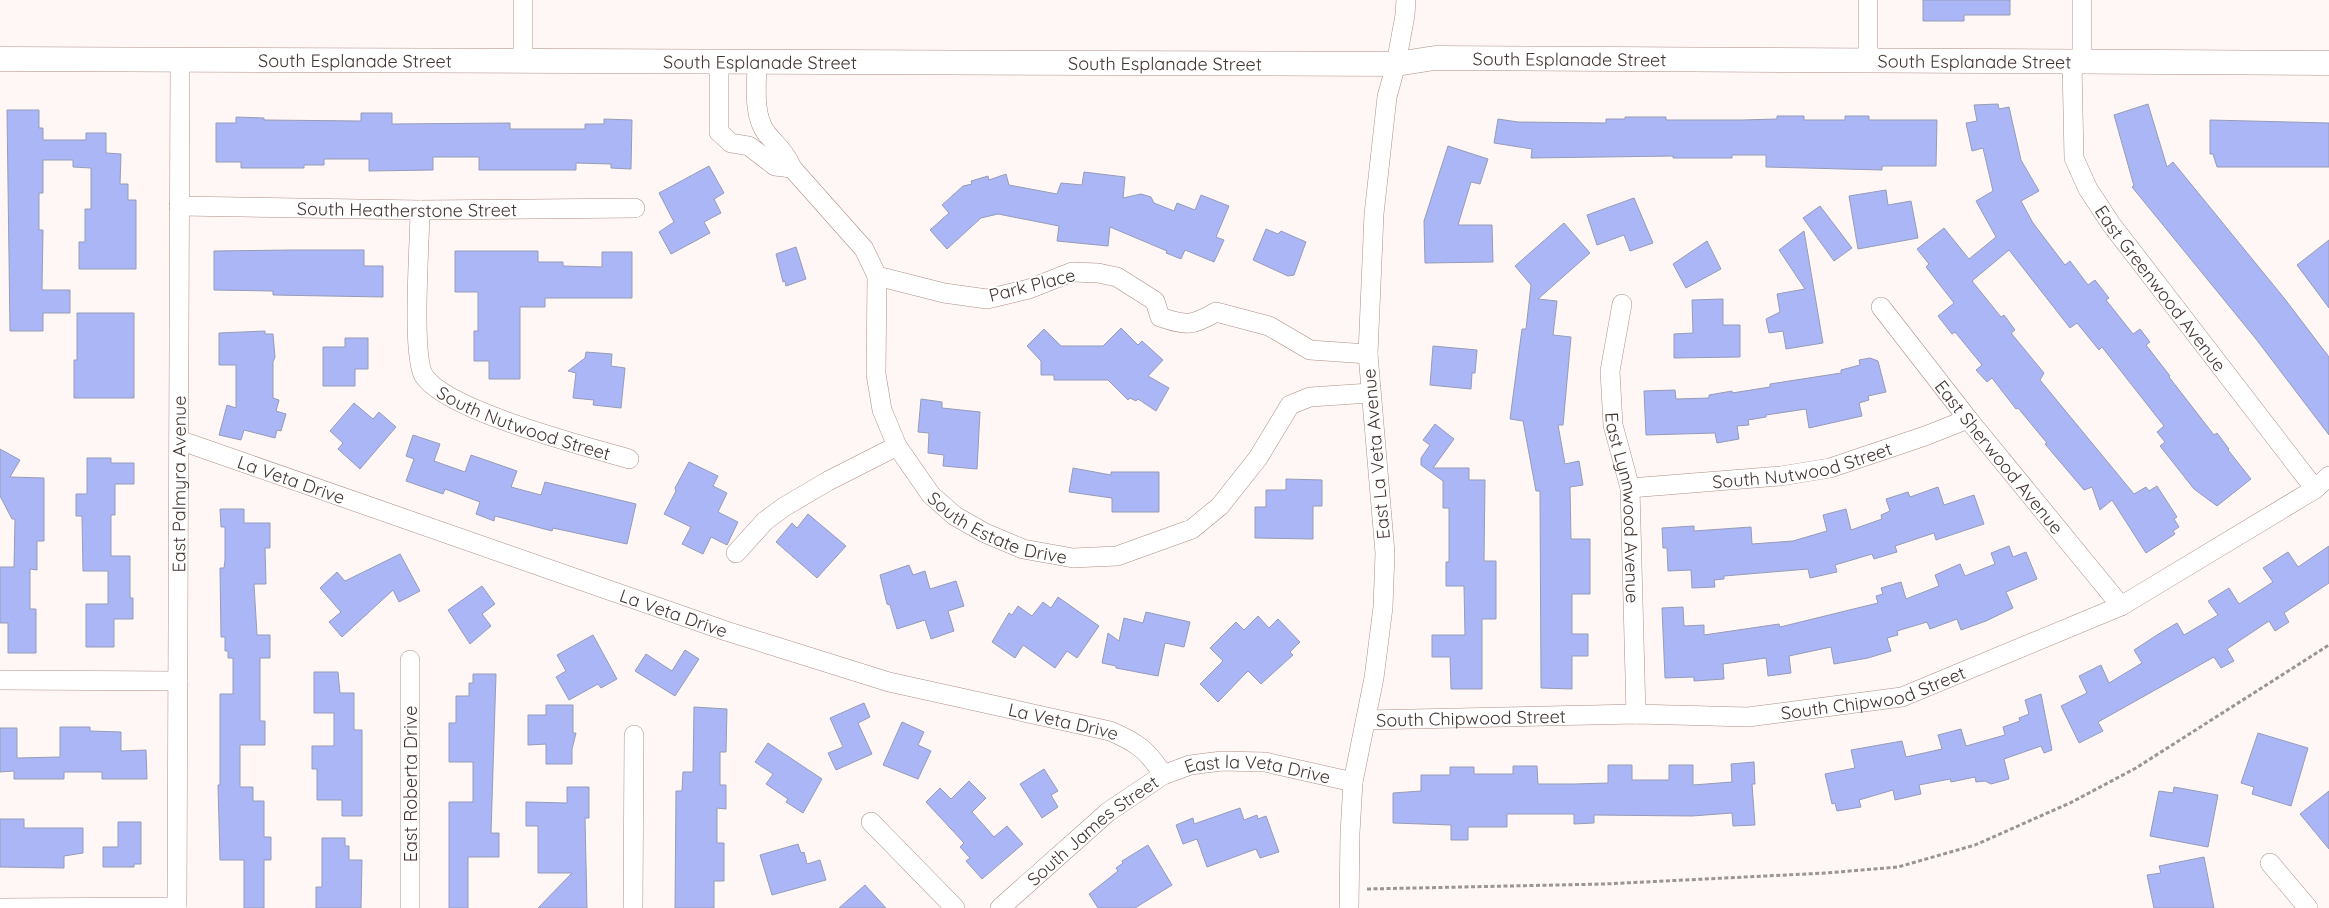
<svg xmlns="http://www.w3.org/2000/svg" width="2329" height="908" font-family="Quicksand,sans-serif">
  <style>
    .building { fill: #abb6f6; stroke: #969cb8 }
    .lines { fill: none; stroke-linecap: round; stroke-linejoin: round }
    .minor-casing { stroke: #ae8e85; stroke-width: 20 }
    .major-casing { stroke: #ae8e85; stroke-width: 25 }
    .path { stroke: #9d9390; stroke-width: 3; stroke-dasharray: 4 2.5; stroke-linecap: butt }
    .minor { stroke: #fff; stroke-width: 19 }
    .major { stroke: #fff; stroke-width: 24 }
    .labels { text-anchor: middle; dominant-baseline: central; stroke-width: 4; stroke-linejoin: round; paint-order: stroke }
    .street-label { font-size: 18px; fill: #423531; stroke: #fff }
  </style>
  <rect width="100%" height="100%" fill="#fef7f5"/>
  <g class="building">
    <polygon points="1923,0 2010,0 2010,15 1964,15 1964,21 1923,21"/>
    <polygon points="1998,104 1999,109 2009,107 2021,160 2039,191 2021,201 2033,223 2065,265 2070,261 2088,285 2095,280 2109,298 2106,300 2133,334 2140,329 2150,342 2146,345 2170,376 2169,377 2214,435 2217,433 2229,449 2228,450 2251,479 2217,506 2194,489 2160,446 2165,442 2157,432 2164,426 2102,347 2099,350 2077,323 2070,328 2009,250 1972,281 2001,317 2004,315 2015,330 2011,333 2044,373 2040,380 2134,494 2146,487 2149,491 2157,486 2177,517 2174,519 2179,527 2173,531 2175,534 2146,553 2112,500 2100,510 2092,487 2084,490 2045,444 2047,443 2018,408 2016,409 1992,378 1987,382 1976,370 1982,365 1955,332 1952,334 1938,316 1954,303 1926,267 1929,264 1917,249 1944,228 1969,259 1996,237 1976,201 1993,191 1983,148 1972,151 1966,123 1977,121 1974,105"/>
    <polygon points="2148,104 2167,167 2173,162 2284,298 2329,357 2329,435 2256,339 2132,187 2134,186 2114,115"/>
    <polygon points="7,110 39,110 39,128 43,128 43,140 86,140 86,133 106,133 106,153 121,154 120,184 128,184 128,200 136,200 136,269 79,269 79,242 85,242 85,209 91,209 91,168 73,167 73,160 43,160 43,193 39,193 39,230 43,230 42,290 70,290 70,313 43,313 43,331 10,331"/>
    <polygon points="361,113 392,113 392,124 510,123 510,129 585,129 585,124 604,124 604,119 632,120 631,169 611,168 611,164 576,163 576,170 479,170 479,157 433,157 433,170 369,171 369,159 324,159 324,165 304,165 304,168 241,168 241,162 216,162 216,123 236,123 236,117 264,118 264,120 361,121"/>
    <polygon points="1777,116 1804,116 1804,120 1845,120 1845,116 1869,116 1869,120 1937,120 1936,166 1882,166 1882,170 1766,167 1766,155 1732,155 1732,158 1673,158 1673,156 1531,158 1532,149 1494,143 1498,119 1518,122 1606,123 1606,119 1625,119 1625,117 1666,117 1666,120 1742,120 1777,119"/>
    <polygon points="2210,120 2329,123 2329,167 2217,167 2213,154 2210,154"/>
    <polygon points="1448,146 1488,159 1480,184 1471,182 1458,225 1492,225 1493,262 1425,263 1424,221"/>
    <polygon points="709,166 724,193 714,199 721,213 704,222 710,233 671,254 659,232 674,222 659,193"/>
    <polygon points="1084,172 1125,177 1123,198 1141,194 1151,197 1154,203 1174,211 1177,203 1195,210 1201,195 1229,206 1216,237 1224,240 1214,262 1185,250 1181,259 1166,253 1167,251 1110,227 1108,246 1057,241 1059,226 998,214 981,218 947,249 930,230 949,213 942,205 963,186 972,184 971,181 988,176 989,180 1006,174 1009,185 1057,194 1061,183 1082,185"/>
    <polygon points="1886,190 1888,205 1911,201 1918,238 1858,249 1849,196"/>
    <polygon points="1634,198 1653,243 1630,251 1624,235 1597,245 1587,215"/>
    <polygon points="1820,206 1852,248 1834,261 1803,218"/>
    <polygon points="1564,223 1590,253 1538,299 1557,301 1553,335 1571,337 1563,425 1558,425 1565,464 1579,461 1583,485 1570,487 1571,539 1590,539 1590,594 1572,594 1572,634 1588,634 1588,656 1572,656 1572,689 1541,688 1540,491 1536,491 1523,421 1510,419 1522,329 1526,329 1531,285 1515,266"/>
    <polygon points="1266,229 1278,234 1281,231 1306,242 1294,275 1288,276 1253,260"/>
    <polygon points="1804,231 1823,343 1786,349 1783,331 1769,333 1766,319 1780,312 1777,294 1805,289 1779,250"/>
    <polygon points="2329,240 2329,308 2297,265"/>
    <polygon points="1707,241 1721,269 1686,288 1673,264"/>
    <polygon points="796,247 806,279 786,286 785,281 783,282 776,254"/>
    <polygon points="292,250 364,250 364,266 383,266 383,297 273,295 273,291 214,290 214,251"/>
    <polygon points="455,251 538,251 538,262 563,262 563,266 602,267 602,252 632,252 632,298 545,298 545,307 520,307 520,379 489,379 489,361 474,361 474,331 478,331 478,292 455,292"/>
    <polygon points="1723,299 1723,325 1740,325 1740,357 1674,358 1674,334 1693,333 1692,300"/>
    <polygon points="77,313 134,313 134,398 74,398 74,360 77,360"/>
    <polygon points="1121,328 1138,345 1142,341 1163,360 1148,376 1169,388 1156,411 1138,399 1136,401 1130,398 1128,400 1108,380 1054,380 1054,375 1041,375 1041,361 1027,346 1044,329 1061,346 1103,346"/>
    <polygon points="265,331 265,334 273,334 275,357 273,362 273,398 279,400 276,411 286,414 281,431 277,430 275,438 244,430 241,440 219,435 227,405 236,408 236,365 219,365 219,333"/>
    <polygon points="345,338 368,338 368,369 355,369 355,386 323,386 323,347 345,347"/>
    <polygon points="1433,346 1477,350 1475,373 1472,373 1471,389 1430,385"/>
    <polygon points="586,352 612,354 611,366 625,368 621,408 593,405 594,400 573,398 576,373 568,371 585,358"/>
    <polygon points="1870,358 1878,361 1886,392 1868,396 1869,400 1859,403 1862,416 1809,428 1806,409 1766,415 1766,417 1748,420 1749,425 1737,426 1739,439 1717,443 1715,433 1646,435 1644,391 1675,390 1676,399 1709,398 1709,395 1732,391 1732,393 1770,387 1770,384 1841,373 1841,370 1860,365 1859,360"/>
    <polygon points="921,399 942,402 942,408 980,412 977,469 943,466 944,455 928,453 929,433 918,432"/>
    <polygon points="354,403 373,419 379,412 396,427 360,469 338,449 343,443 330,431"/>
    <polygon points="1435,424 1454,439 1433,468 1469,468 1469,480 1485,480 1484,561 1496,561 1496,619 1482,619 1482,689 1451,689 1450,657 1432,657 1432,635 1465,635 1464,586 1446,586 1446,562 1449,562 1449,508 1443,508 1443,481 1421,465 1421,458 1430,445 1423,440"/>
    <polygon points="413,435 440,444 434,461 465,472 471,455 517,471 511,487 541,495 545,482 636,504 627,544 553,528 552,531 495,516 494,521 476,514 480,502 445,489 443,494 406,481 414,459 406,456"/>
    <polygon points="0,449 20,460 10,477 44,478 44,541 37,541 37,570 30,569 30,609 36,609 36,653 8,653 8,623 0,623 0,567 14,567 15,519 12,519 0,496"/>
    <polygon points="87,458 111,458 111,463 134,463 134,484 115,484 115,515 111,515 111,556 130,556 130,598 133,598 133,619 114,619 114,647 86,647 86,604 108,604 108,571 83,571 82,516 76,516 76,494 87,494"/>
    <polygon points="689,462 718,476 713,486 727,493 718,512 738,522 727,545 711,537 703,554 682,544 691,527 664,514 676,491 675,488"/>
    <polygon points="1073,468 1111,475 1111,472 1159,472 1159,512 1112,512 1112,498 1069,492"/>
    <polygon points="1286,479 1322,480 1322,506 1313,506 1313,539 1255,538 1255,507 1266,507 1266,490 1286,490"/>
    <polygon points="1938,487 1944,505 1974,495 1984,524 1936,540 1934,533 1895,546 1897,552 1874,559 1872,554 1835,565 1837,572 1810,578 1808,569 1724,576 1724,579 1714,580 1715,587 1692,588 1691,570 1668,571 1667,548 1663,548 1662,528 1694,526 1694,531 1751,527 1752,544 1793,541 1827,531 1823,515 1846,509 1851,530 1882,519 1881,515 1890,511 1886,499 1908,492 1910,497"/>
    <polygon points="220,509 244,509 244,523 270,523 270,548 265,548 266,584 254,584 257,635 270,635 270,658 260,658 260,721 265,721 265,745 240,745 240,787 253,787 253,801 264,801 264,837 271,837 271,860 264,860 264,908 244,908 244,860 220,860 218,785 220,785 220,694 233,694 233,658 228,658 228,651 225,651 225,637 221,637 220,568 224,568 225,560 225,527 221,527"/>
    <polygon points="808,514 846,546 817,578 776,542 792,523 797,528"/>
    <polygon points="2009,546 2013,557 2026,552 2037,579 2006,592 2013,608 1986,621 1961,630 1957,619 1930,629 1927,622 1897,631 1898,635 1887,638 1891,651 1868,658 1834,664 1831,647 1789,656 1791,673 1768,676 1766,658 1723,664 1724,679 1694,681 1694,677 1665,678 1662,608 1683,607 1684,626 1704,625 1704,635 1779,624 1780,627 1878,603 1876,596 1883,594 1881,588 1901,582 1906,599 1939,586 1935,575 1960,564 1965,576 1995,564 1991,553"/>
    <polygon points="2329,546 2329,583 2284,613 2289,622 2275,631 2269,621 2227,649 2234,661 2221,668 2214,657 2098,722 2103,731 2079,743 2061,706 2087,693 2079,676 2101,665 2109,683 2142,663 2134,650 2157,635 2177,623 2184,635 2218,615 2208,601 2229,588 2239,604 2273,582 2263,568 2288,552 2298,567"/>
    <polygon points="400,554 420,591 399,602 393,590 342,637 329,622 341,612 320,588 337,572 345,581"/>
    <polygon points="909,565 913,575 925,571 930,589 956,581 964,606 948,611 954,631 931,639 925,620 897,629 890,605 887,604 880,575"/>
    <polygon points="482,586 495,604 482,614 491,626 470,644 448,610"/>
    <polygon points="1058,597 1099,626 1077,658 1067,651 1055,668 1023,645 1015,658 992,642 1009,613 1012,615 1018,606 1032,616 1043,602 1051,608"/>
    <polygon points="1146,612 1190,622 1184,647 1165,643 1158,676 1116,668 1116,666 1102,663 1108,633 1119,641 1124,618 1143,623"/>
    <polygon points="1258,616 1269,628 1278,619 1300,642 1290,652 1293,655 1261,684 1248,671 1218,702 1200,684 1223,661 1210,648 1236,622 1244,630"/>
    <polygon points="593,635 617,679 601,688 598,684 569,700 556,677 566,671 557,655"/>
    <polygon points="685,650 699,659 675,696 635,671 646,654 672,671"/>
    <polygon points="314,672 338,672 340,693 354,693 354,730 362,730 362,816 342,816 342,800 317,800 317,769 312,769 312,746 334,746 334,713 314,713"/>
    <polygon points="473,674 496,674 491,833 499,833 499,857 468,857 468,908 449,908 449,802 473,802 473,762 449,762 449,723 456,723 456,696 469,696 469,683 473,683"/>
    <polygon points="2041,694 2052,750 2044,753 2041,746 2004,759 2009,779 1991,784 1985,781 1976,782 1975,777 1951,782 1950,779 1919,785 1921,794 1895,800 1893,790 1859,800 1861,807 1837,811 1835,803 1832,804 1825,774 1855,768 1851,750 1902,741 1906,757 1942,749 1938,735 1961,729 1966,746 2005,735 2003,727 2020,721 2019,718 2029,714 2025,700"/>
    <polygon points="864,703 870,717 858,723 872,754 836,770 828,753 843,747 830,718"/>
    <polygon points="546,705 573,705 573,733 576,733 572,749 572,764 546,764 546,744 528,745 528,715 546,715"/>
    <polygon points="694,707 727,709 726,752 720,752 720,785 726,785 726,809 717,808 717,843 724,843 724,881 714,881 714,908 675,908 676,791 682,791 683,772 693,772"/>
    <polygon points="902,722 924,732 918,745 931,751 918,779 883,765"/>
    <polygon points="60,727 90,727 90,731 121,732 121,751 146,750 147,779 102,779 102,772 64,772 64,779 14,779 14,771 0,772 0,728 17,728 17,758 60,757"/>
    <polygon points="2258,733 2308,748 2291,806 2252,794 2254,787 2241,783"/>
    <polygon points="768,743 822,779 803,813 786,802 788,799 766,784 773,774 755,762"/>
    <polygon points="1754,762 1755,784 1752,784 1755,825 1733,826 1732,813 1692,816 1594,815 1594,823 1574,824 1574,814 1507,814 1507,827 1468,827 1468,840 1451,840 1451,825 1393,823 1393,793 1421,791 1421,775 1450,775 1450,767 1474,767 1474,774 1513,774 1513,766 1537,766 1538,784 1574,784 1608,783 1608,765 1632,765 1632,780 1669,780 1669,765 1693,765 1693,785 1732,782 1731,764"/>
    <polygon points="1044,769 1058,791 1051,795 1058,807 1042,818 1020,784"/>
    <polygon points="969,781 986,798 972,812 994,837 1007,826 1023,844 982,879 966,861 970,858 960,847 964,843 926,802 940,788 951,799"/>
    <polygon points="567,787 589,787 589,818 585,818 587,908 538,908 572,873 538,873 538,826 526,826 526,802 567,803"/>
    <polygon points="2174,787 2218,795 2208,847 2150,836 2159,791 2173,793"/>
    <polygon points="2329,791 2329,849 2300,814"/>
    <polygon points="1240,808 1244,820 1257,815 1258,819 1266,816 1279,852 1260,858 1256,849 1207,867 1197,839 1183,844 1176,825 1193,818 1194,824"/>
    <polygon points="0,819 24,819 24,828 83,828 83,853 64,856 64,868 0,867"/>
    <polygon points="118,822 141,822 141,864 134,864 134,867 103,867 103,847 118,847"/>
    <polygon points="322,838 345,838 345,846 349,846 349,860 362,860 361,908 316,908 316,887 322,887"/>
    <polygon points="798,844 801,853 804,852 807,864 820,860 826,880 772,895 760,855"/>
    <polygon points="1148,845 1172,885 1135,908 1098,908 1089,894 1118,871 1116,868 1123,863 1122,861"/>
    <polygon points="2204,857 2214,908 2154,908 2147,875 2161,873 2159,866"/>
    <polygon points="865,885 886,908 839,908"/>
  </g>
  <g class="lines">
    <defs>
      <g id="minor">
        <polyline points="1868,0 1868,62"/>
        <polyline points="2082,0 2082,63"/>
        <polyline points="523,61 523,0"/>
        <polyline points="719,61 719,132 731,143 749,146 775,166 792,168"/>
        <path id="s1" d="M757,61c0,22 -5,54 10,73 10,12 19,19 25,34l72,81 13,27 -1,98 6,36 15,36 34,49 24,21 30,17 38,16 50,9 44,-2 75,-27 28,-23 38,-48 32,-53 20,-8 60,-4"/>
        <path id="s2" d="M2072,63l2,95 14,31 23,35 204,265"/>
        <path id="s3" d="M179,206l241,4 215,-2"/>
        <path id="s4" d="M420,210c0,30 -9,145 4,166 23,35 161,70 205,83"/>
        <path d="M877,276l67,17 43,6 42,-10 43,-17 26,1 19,4 38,24 5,16c27,9 32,9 56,-5l53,14 41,24 58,4"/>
        <path id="s5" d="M1622,304l-12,67 3,54 17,63 6,226"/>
        <path id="s6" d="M1881,307l87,112 153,187"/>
        <path id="s7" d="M179,440l547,191 163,51 221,49c26,11 38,19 53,44"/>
        <path id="s8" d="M1630,488l151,-12 49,-8 95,-32 43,-17"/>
        <polyline points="736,553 765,521 784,507 828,481 897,446"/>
        <polyline points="0,680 178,681"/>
        <path id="s9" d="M1366,720l270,-6 112,3 154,-20 219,-91 194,-117 14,-13"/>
        <polyline points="871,822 955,908"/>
        <polyline points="2270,863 2308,908"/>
        <polyline points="0,908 177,907"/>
        <path id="s10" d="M177,908l3,-848"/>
        <polyline points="410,908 410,660"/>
        <polyline points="633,908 634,735"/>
        <path id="s11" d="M1000,908l108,-96 55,-37 27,-10 32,-4 43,1 88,20"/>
        <polyline points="1349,908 1350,833 1353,782 1374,678 1383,607 1385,553 1368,354 1374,214 1387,97 1396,64 1405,15 1406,0"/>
      </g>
      <g id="major">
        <path id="s12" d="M0,59l1396,5 39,-6 894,5"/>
      </g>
    </defs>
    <use href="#minor" class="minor-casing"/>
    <use href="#major" class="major-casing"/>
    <polyline class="path" points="1367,889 1604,884 1826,873 1898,867 1975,845 2070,803 2136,768 2329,645"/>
    <use href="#minor" class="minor"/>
    <use href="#major" class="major"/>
  </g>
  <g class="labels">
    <g class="street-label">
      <text stroke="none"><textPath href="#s12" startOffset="355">South Esplanade Street</textPath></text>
      <text stroke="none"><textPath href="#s12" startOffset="1570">South Esplanade Street</textPath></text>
      <text stroke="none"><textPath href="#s12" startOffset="760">South Esplanade Street</textPath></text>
      <text stroke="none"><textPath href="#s12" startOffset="1165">South Esplanade Street</textPath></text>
      <text stroke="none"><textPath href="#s12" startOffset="1975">South Esplanade Street</textPath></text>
      <text stroke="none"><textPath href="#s3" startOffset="228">South Heatherstone Street</textPath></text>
      <text transform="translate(1032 285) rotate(-14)">Park Place</text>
      <text stroke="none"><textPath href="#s2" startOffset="252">East Greenwood Avenue</textPath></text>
      <text stroke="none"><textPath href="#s4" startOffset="279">South Nutwood Street</textPath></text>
      <text transform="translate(1376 454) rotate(-95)">East La Veta Avenue</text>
      <text stroke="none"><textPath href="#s6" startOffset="191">East Sherwood Avenue</textPath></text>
      <text stroke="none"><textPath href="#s8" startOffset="174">South Nutwood Street</textPath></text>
      <text stroke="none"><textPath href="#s7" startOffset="119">La Veta Drive</textPath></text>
      <text stroke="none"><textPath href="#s10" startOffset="424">East Palmyra Avenue</textPath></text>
      <text stroke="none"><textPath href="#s5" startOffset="206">East Lynnwood Avenue</textPath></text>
      <text stroke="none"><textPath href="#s1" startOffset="565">South Estate Drive</textPath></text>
      <text stroke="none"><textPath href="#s7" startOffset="524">La Veta Drive</textPath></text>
      <text stroke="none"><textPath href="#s9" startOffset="510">South Chipwood Street</textPath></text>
      <text stroke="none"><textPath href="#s9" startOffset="105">South Chipwood Street</textPath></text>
      <text stroke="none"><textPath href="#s7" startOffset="929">La Veta Drive</textPath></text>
      <text stroke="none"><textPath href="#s11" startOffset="308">East la Veta Drive</textPath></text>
      <text transform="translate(410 784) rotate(-90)">East Roberta Drive</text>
      <text stroke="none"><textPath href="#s11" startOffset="121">South James Street</textPath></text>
    </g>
  </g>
</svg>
